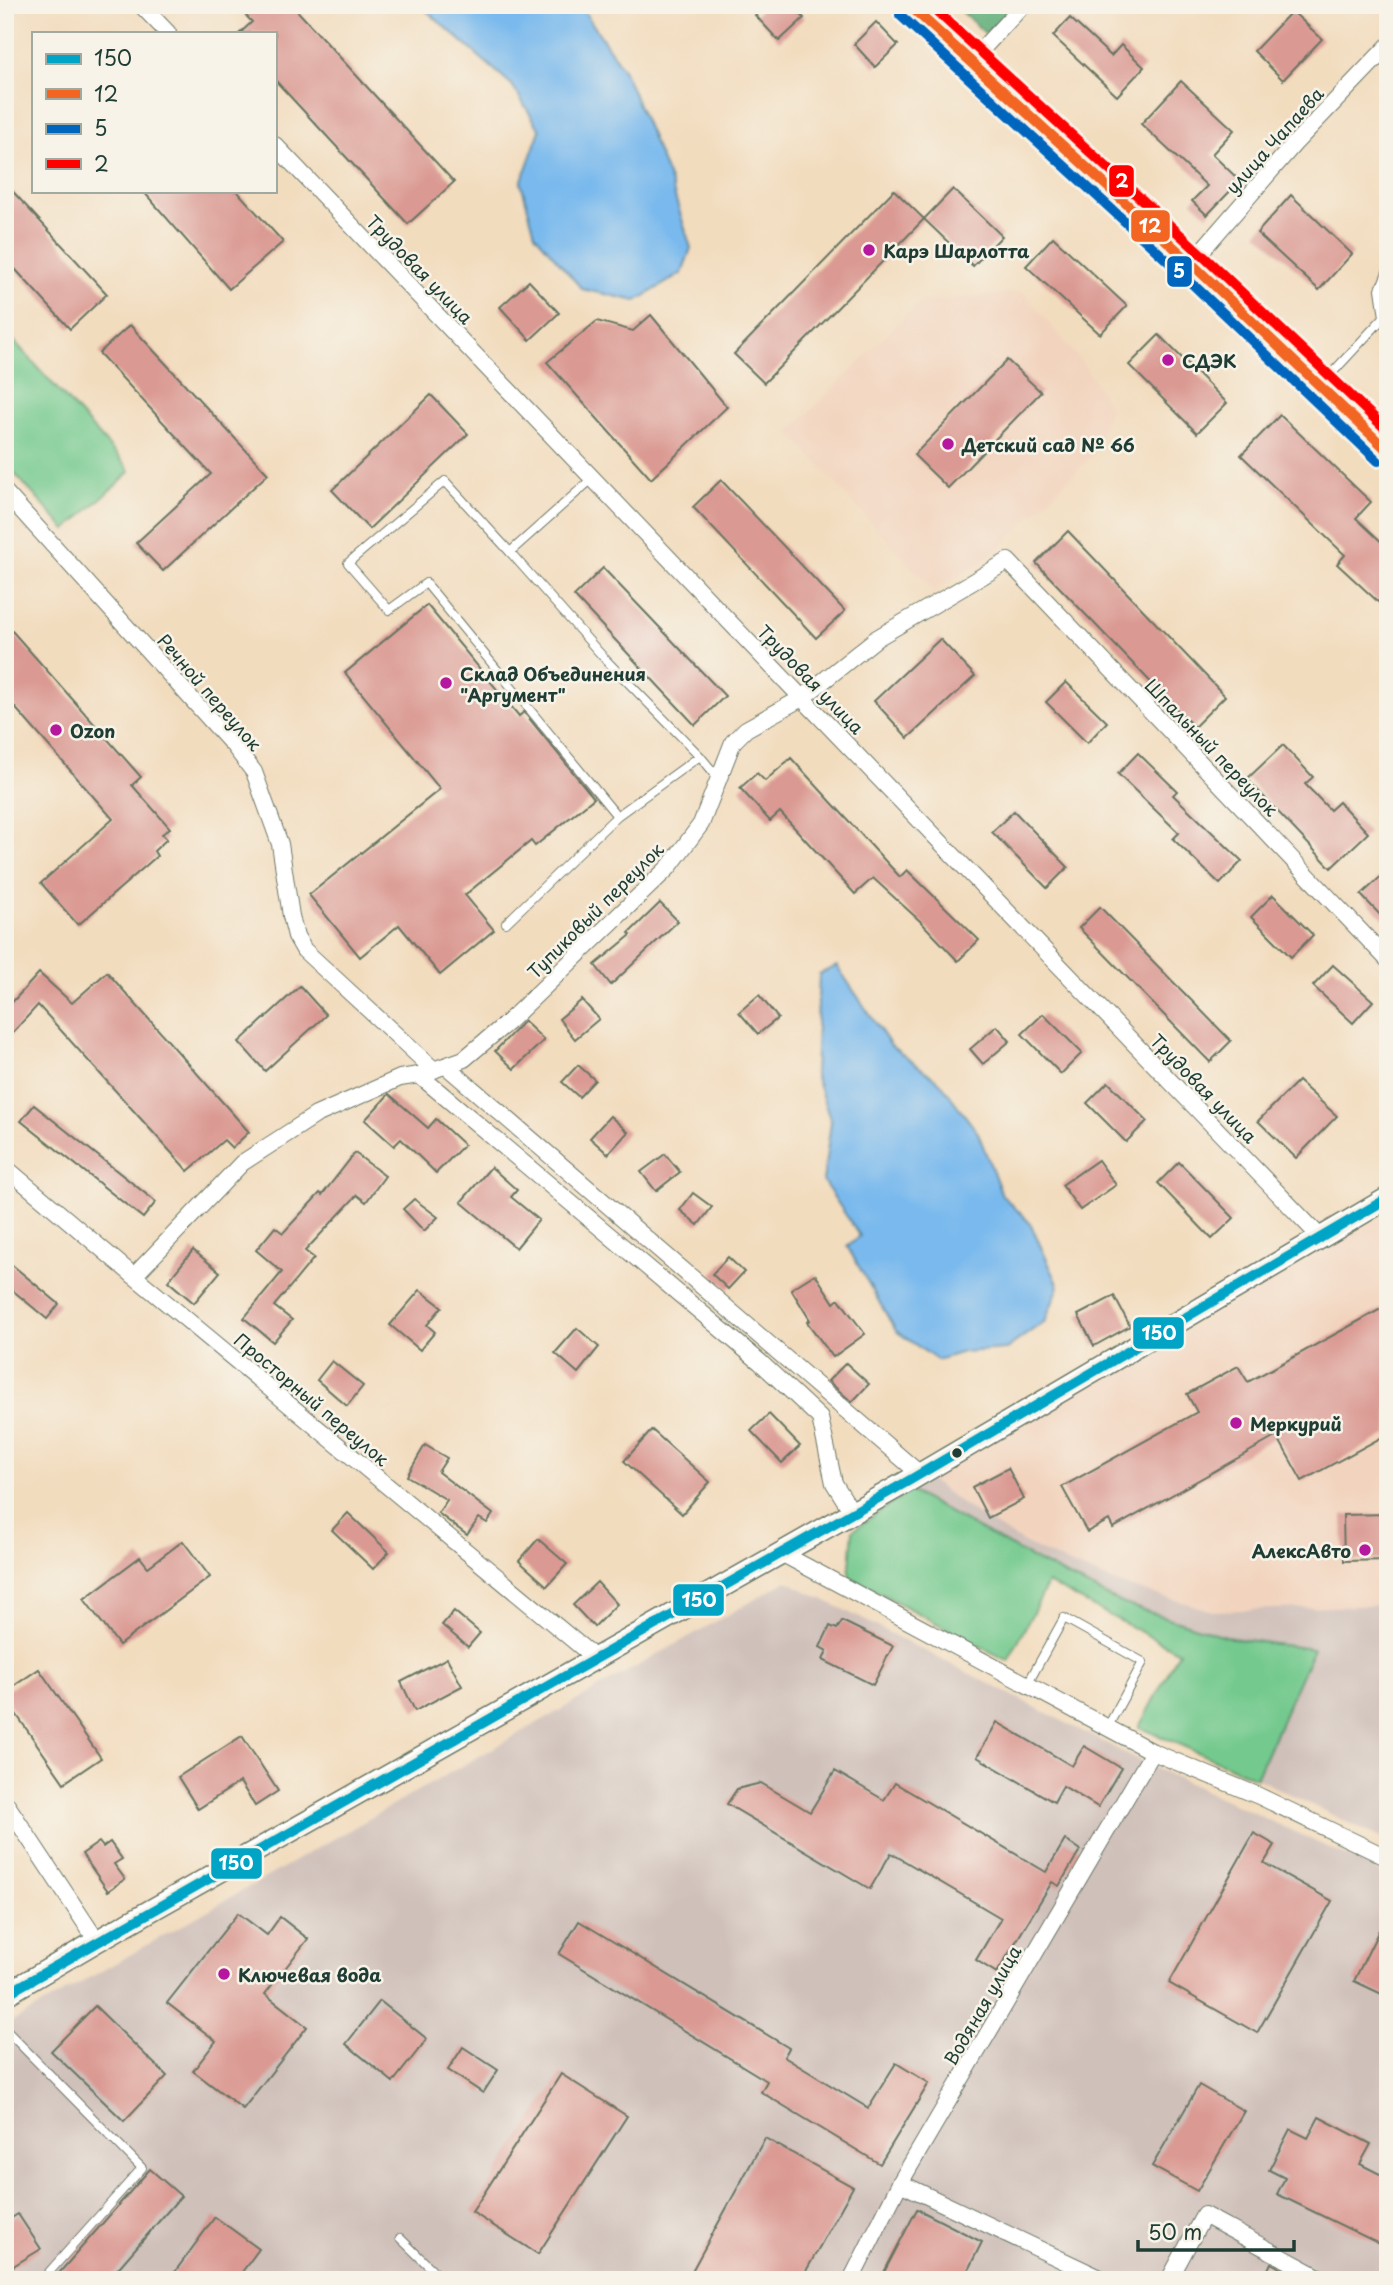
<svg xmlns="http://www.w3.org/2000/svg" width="1393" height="2285" font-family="'Playpen Sans',sans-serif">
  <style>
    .built { fill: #f2d4be }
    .industrial { fill: #cfc0ba }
    .green { fill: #73c98e; stroke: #498361; stroke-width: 2 }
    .forest { fill: #5ead79; stroke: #3e7556; stroke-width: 2 }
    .water { fill: #79b9ed; stroke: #4c7b90; stroke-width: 2 }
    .building { fill: #da9a93 }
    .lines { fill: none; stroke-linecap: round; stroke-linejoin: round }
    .service-casing { stroke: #697564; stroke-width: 10 }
    .minor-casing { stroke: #697564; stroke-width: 18 }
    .tertiary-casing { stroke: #697564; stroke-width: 24 }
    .secondary-casing { stroke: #697564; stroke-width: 25 }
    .service { stroke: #fff; stroke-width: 8 }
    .minor { stroke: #fff; stroke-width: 16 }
    .tertiary { stroke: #fff; stroke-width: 21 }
    .secondary { stroke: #fff; stroke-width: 23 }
    .bus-1-casing { stroke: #f7f3e8; stroke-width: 16 }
    .bus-2-casing { stroke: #f7f3e8; stroke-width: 16 }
    .bus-3-casing { stroke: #f7f3e8; stroke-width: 16 }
    .bus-4-casing { stroke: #f7f3e8; stroke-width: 16 }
    .bus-1 { stroke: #02a4c6; stroke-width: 10 }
    .bus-2 { stroke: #f26522; stroke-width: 10 }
    .bus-3 { stroke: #0065bd; stroke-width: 10 }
    .bus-4 { stroke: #f00; stroke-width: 10 }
    .poi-dot { fill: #b5179e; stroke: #f7f3e8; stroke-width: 2.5 }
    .bus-dot { fill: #1f3d34; stroke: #f7f3e8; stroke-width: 2.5 }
    .labels { text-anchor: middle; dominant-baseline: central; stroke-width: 5; stroke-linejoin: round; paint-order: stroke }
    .street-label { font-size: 18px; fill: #1f3d34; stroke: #f7f3e8 }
    .poi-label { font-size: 18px; font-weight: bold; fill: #1f3d34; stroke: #f7f3e8; text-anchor: start }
    .line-badge { stroke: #f7f3e8; stroke-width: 2.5 }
    .badge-label { font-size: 19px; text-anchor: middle; font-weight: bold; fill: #fff }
  </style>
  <rect width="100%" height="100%" fill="#f7f3e8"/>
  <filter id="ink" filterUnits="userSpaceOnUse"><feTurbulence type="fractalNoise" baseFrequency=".0143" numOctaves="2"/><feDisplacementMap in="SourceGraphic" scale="14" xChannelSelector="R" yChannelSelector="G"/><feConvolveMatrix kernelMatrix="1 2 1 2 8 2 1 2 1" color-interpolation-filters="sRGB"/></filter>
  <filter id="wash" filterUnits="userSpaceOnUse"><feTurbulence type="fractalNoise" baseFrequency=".00686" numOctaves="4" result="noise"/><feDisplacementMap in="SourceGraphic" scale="28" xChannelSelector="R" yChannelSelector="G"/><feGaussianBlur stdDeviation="1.57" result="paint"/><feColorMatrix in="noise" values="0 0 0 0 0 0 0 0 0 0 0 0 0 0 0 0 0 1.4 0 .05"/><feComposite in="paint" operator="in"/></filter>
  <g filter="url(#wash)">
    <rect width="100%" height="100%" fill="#f2dcbe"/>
    <g class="built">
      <polygon points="1023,292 1083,363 1110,408 1093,455 993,555 933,591 789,432 919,302"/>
      <polygon points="1388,1213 1388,1605 1213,1611 1122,1585 1062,1561 1024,1543 972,1511 930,1480"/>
    </g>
    <g class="industrial">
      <polygon points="930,1480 972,1511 1024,1543 1062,1561 1122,1585 1213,1611 1388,1605 1388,1842 1256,1778 1313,1649 1231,1638 1121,1603 1037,1561 910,1491"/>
      <polygon points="787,1581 1147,1764 1388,1875 1388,2280 5,2280 5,2026"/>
    </g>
    <g class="green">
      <polygon points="5,331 126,465 130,472 66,530 5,463"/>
      <polygon points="910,1491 1037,1561 1121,1603 1231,1638 1313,1649 1256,1778 1139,1727 1179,1652 1048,1583 1008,1661 849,1577 853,1530"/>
    </g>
    <polygon class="forest" points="955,5 1001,5 1008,12 986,34"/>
    <g class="water">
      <polygon points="420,5 580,5 624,71 670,181 691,248 682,273 636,301 582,289 535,234 521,183 540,130 512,85"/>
      <polygon points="837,966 891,1046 940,1082 978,1133 1002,1195 1030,1223 1059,1286 1045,1321 1006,1349 963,1352 937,1360 896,1331 847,1246 860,1236 823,1181 831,1122 815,1075 819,974"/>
    </g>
    <g id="blocks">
      <g class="building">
        <polygon points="236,5 292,5 454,182 408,224 275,80 275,33 240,33 252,22"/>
        <polygon points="766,5 792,5 804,18 779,41 755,15"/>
        <polygon points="1292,11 1322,39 1283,80 1254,51"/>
        <polygon points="1070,18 1111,56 1121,45 1144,67 1117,96 1053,36"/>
        <polygon points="876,22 898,45 875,67 854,44"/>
        <polygon points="1181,81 1234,130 1212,154 1240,181 1207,215 1192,201 1207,186 1141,124"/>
        <polygon points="5,183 107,294 70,329 5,258"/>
        <polygon points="953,189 1002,236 973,266 924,219"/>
        <polygon points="894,190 924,219 764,383 734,354"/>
        <polygon points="143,191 237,191 283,242 229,289"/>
        <polygon points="1291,195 1352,254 1319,290 1257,233"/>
        <polygon points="1053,237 1127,306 1100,334 1026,266"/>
        <polygon points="529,281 559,313 530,340 500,307"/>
        <polygon points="651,315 727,407 651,479 547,362 597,321 633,331"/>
        <polygon points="130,325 268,474 163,571 136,543 211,474 99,353"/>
        <polygon points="1159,335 1227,403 1197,433 1129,365"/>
        <polygon points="1007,360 1041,392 948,488 914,455"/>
        <polygon points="431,395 468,434 369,529 332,490"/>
        <polygon points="1280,415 1371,502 1356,518 1388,548 1388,611 1337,564 1345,555 1241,455"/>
        <polygon points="721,480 845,611 816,638 693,507"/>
        <polygon points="1068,531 1225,696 1194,727 1036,563"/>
        <polygon points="603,568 725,696 695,725 574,596"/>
        <polygon points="427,605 519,716 524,712 594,798 535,846 531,841 465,895 494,930 440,975 399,925 360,957 309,895 440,789 345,673"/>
        <polygon points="5,623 141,777 132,785 170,828 162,834 167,839 154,851 157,856 78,925 41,883 113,819 5,696"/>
        <polygon points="940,639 975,676 908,738 874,701"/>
        <polygon points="1066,682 1107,722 1087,743 1046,702"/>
        <polygon points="1283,745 1313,777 1305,784 1330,810 1339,802 1368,833 1331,868 1247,779"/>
        <polygon points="1138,753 1177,791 1173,795 1242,861 1220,884 1173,839 1179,833 1118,774"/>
        <polygon points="791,758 900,877 907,870 979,940 958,961 920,921 873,878 855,894 780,812 770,821 740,788 757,773 765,781"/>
        <polygon points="1014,811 1068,867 1047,888 992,832"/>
        <polygon points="1388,870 1388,923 1361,895"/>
        <polygon points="1273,895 1313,935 1291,957 1251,917"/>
        <polygon points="660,903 678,921 611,985 595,965 631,935 629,933"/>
        <polygon points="1100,907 1231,1041 1210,1062 1079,928"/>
        <polygon points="1333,965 1373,1001 1353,1023 1313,986"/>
        <polygon points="107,972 249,1132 232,1148 224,1140 188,1171 38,1005 5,1041 5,1010 39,973 72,1003"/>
        <polygon points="300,986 326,1015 265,1071 239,1042"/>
        <polygon points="759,995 778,1018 758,1034 739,1012"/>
        <polygon points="582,1000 599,1019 575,1039 559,1019"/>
        <polygon points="1043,1014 1082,1053 1061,1074 1022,1034"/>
        <polygon points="524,1021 544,1040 514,1069 495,1051"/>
        <polygon points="997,1026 1010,1041 983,1064 970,1049"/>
        <polygon points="578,1065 595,1080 579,1097 562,1082"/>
        <polygon points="1298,1081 1337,1116 1296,1158 1258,1121"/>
        <polygon points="1108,1082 1147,1121 1126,1142 1087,1103"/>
        <polygon points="389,1094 428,1128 436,1119 464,1145 436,1173 401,1139 394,1146 365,1120"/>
        <polygon points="34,1105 156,1202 143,1218 21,1121"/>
        <polygon points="610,1116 628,1132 608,1154 590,1138"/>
        <polygon points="355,1153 385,1176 366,1202 357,1195 305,1251 314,1258 274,1306 292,1320 273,1342 244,1318 282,1272 256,1250 275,1227 283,1233 320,1193 322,1195"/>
        <polygon points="665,1154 680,1172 656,1191 641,1172"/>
        <polygon points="1098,1160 1116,1185 1080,1210 1062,1185"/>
        <polygon points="1179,1162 1234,1218 1212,1239 1158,1183"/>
        <polygon points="491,1167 517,1190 511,1197 539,1220 516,1248 461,1202"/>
        <polygon points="693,1193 712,1207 698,1225 680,1210"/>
        <polygon points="414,1199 438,1217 424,1231 403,1209"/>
        <polygon points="193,1250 220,1272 194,1303 168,1281"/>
        <polygon points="728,1257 744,1272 728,1289 712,1274"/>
        <polygon points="5,1259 59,1304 47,1319 5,1284"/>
        <polygon points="815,1274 834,1303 839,1299 865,1334 833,1357 807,1322 810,1320 791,1289"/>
        <polygon points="420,1290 442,1307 427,1325 435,1332 420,1350 390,1325"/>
        <polygon points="1114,1296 1130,1326 1094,1346 1078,1315"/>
        <polygon points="1388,1305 1388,1434 1302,1481 1277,1436 1113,1528 1109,1520 1087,1532 1062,1487 1197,1412 1187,1394 1238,1366 1248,1382"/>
        <polygon points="577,1328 599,1347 578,1373 555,1353"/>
        <polygon points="332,1361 363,1386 347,1406 317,1380"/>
        <polygon points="846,1363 869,1384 852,1402 828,1381"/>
        <polygon points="769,1414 800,1446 782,1463 751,1431"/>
        <polygon points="652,1430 710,1482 682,1514 624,1461"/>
        <polygon points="425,1445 447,1458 438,1472 493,1514 487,1523 479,1518 467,1535 438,1513 447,1500 407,1476"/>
        <polygon points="1008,1468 1024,1499 988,1518 972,1487"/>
        <polygon points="348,1513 389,1552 373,1569 332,1530"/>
        <polygon points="1388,1514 1388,1560 1344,1561 1343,1515"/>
        <polygon points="538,1539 567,1564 547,1586 519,1561"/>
        <polygon points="183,1541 210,1577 119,1645 84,1599 140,1557 148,1567"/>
        <polygon points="597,1582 617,1604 594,1627 573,1605"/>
        <polygon points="454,1611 480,1633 468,1647 442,1625"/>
        <polygon points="842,1621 893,1646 873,1685 823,1660 827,1651 820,1647 830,1626 837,1629"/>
        <polygon points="447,1658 462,1686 415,1711 401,1682"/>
        <polygon points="39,1669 101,1758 64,1783 5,1698 5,1692"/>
        <polygon points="997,1722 1072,1766 1084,1746 1121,1768 1098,1807 1063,1786 1054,1802 977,1757"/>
        <polygon points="242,1736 278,1791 255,1806 240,1782 198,1809 178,1777"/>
        <polygon points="835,1771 884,1800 895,1783 1046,1872 1065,1840 1080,1850 1059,1886 1052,1882 997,1973 976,1960 1001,1918 891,1853 870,1889 727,1804 737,1789 761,1783 810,1812"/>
        <polygon points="1254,1833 1275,1845 1264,1863 1332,1901 1257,2033 1169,1983"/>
        <polygon points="99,1842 103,1847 110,1842 122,1859 114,1864 125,1879 108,1891 82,1854"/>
        <polygon points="1388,1912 1388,1997 1354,1981"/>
        <polygon points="238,1913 267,1935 280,1917 308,1939 265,1994 307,2027 243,2109 193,2071 216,2041 167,2003"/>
        <polygon points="579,1921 789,2048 784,2057 868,2108 896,2063 929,2083 880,2164 761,2092 767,2081 559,1954"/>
        <polygon points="380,2001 427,2039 393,2082 346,2044"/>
        <polygon points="95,2006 167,2076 124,2121 51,2051"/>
        <polygon points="463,2047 498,2070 483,2093 448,2070"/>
        <polygon points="561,2074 627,2116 538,2254 472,2212"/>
        <polygon points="1199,2085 1244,2111 1197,2191 1152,2166"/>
        <polygon points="1319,2117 1371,2144 1360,2164 1388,2178 1388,2248 1277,2194 1285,2178 1269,2170 1290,2129 1308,2138"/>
        <polygon points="765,2138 853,2187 801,2280 687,2280"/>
        <polygon points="150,2169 181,2196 108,2280 53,2280"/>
        <polygon points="917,2209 982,2242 963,2280 880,2280"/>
        <polygon points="18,2214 41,2249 5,2271 5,2222"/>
        <polygon points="215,2217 259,2249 236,2280 169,2280"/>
        <polygon points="1271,2263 1301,2280 1263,2280"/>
      </g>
    </g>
  </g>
  <g filter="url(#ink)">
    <use href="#blocks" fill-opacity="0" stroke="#697564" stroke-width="2"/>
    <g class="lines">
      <defs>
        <g id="service">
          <polyline points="1321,385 1384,317 1380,289 1388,270"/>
          <polyline points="593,478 510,552 445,481 348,563 389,610 426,583 617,816"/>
          <polyline points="510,552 605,659 700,756 719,779"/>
          <polyline points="506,923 617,816 700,756"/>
          <polyline points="1027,1685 1064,1618 1143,1662 1107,1728"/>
          <polyline points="5,2029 142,2168 42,2280"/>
          <polyline points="400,2238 443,2280"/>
        </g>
        <g id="minor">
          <polyline points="141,5 168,33"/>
          <polyline points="970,62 1023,5"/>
          <polyline points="275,145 802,698 1321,1238"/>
          <polyline points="1191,263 1294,144 1388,46"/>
          <polyline points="5,492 234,746 254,772 280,844 291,916 296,936 304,950 434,1070"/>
          <polyline points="446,1066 920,1474"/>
          <polyline points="419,1075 760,1362 820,1418 834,1483 852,1512"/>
          <polyline points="5,1167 134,1276 595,1658"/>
          <polyline points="134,1276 242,1163 316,1115 400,1078 419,1075 464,1059 508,1022 669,867 701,824 733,742 746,729 802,698 877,638 1008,561 1388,960"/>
          <polyline points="781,1553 1153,1752 1259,1796 1388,1858"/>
          <polyline points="5,1802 97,1941"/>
          <polyline points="900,2183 1104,2280"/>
          <polyline points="851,2280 900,2183 1153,1752"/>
          <polyline points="1169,2280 1204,2215 1324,2280"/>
        </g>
        <polyline id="tertiary" points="5,1995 97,1941 910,1480 1388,1198"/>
        <polyline id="secondary" points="909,5 1191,263 1388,451"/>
      </defs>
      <use href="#service" class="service-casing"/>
      <use href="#minor" class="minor-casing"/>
      <use href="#tertiary" class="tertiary-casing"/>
      <use href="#secondary" class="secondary-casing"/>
      <use href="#service" class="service"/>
      <use href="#minor" class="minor"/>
      <use href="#tertiary" class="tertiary"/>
      <use href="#secondary" class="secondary"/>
      <defs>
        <polyline id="bus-1" points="5,1995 910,1480 1388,1198"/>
        <polyline id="bus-2" points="909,5 1191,263 1388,451"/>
        <polyline id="bus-3" points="900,15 1181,273 1378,461"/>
        <polyline id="bus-4" points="930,5 1200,253 1388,431"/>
      </defs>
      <use href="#bus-1" class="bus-1-casing"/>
      <use href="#bus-2" class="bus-2-casing"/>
      <use href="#bus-3" class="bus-3-casing"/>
      <use href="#bus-4" class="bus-4-casing"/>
      <use href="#bus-1" class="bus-1"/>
      <use href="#bus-2" class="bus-2"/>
      <use href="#bus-3" class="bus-3"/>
      <use href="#bus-4" class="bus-4"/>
    </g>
  </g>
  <g class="poi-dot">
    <circle cx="869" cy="250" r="7"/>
    <circle cx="1168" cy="360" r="7"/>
    <circle cx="948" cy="444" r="7"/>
    <circle cx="446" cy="683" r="7"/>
    <circle cx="56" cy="730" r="7"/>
    <circle cx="1236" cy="1423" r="7"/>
    <circle cx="1365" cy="1550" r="7"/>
    <circle cx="224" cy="1974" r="7"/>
  </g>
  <circle class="bus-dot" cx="957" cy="1453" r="6"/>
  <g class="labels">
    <g class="street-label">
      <text transform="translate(1274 140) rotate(-48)">улица Чапаева</text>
      <text transform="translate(420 269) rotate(46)">Трудовая улица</text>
      <text transform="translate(811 679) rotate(46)">Трудовая улица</text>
      <text transform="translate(210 692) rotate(49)">Речной переулок</text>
      <text transform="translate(1212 747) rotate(46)">Шпальный переулок</text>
      <text transform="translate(595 910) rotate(-45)">Тупиковый переулок</text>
      <text transform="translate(1204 1088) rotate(46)">Трудовая улица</text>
      <text transform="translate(312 1399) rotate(40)">Просторный переулок</text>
      <text transform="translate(982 2005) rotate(-60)">Водяная улица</text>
    </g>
    <g class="poi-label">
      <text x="883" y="250">Карэ Шарлотта</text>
      <text x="1182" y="360">СДЭК</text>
      <text x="962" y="444">Детский сад № 66</text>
      <text x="460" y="673">Склад Объединения<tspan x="460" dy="21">"Аргумент"</tspan></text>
      <text x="70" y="730">Ozon</text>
      <text x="1250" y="1423">Меркурий</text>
      <text x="1351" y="1550" text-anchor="end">АлексАвто</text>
      <text x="238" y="1974">Ключевая вода</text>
    </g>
  </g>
  <g class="line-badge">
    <rect x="1108" y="164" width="27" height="34" rx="7" fill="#f00"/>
    <rect x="1130" y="209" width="41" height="34" rx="7" fill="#f26522"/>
    <rect x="1166" y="255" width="27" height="33" rx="7" fill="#0065bd"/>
    <rect x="1132" y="1316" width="53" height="34" rx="7" fill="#02a4c6"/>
    <rect x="672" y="1583" width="53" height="34" rx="7" fill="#02a4c6"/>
    <rect x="210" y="1847" width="53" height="33" rx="7" fill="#02a4c6"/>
  </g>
  <g class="badge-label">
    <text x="1122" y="188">2</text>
    <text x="1150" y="233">12</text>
    <text x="1179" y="278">5</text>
    <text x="1159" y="1340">150</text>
    <text x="699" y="1607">150</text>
    <text x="236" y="1870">150</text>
  </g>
  <rect width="1393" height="2285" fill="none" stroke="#f7f3e8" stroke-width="28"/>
  <rect x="32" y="32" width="245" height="161" fill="#f7f3e8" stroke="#a1aaa0" stroke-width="2"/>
  <rect x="46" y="54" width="35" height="10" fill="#02a4c6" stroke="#a1aaa0" stroke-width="2"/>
  <text x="94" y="66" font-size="21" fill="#1f3d34">150</text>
  <rect x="46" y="89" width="35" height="10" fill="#f26522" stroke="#a1aaa0" stroke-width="2"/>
  <text x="94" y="102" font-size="21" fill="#1f3d34">12</text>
  <rect x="46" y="124" width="35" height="10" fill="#0065bd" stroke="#a1aaa0" stroke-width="2"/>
  <text x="94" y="136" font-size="21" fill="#1f3d34">5</text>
  <rect x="46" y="159" width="35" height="10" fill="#ff0000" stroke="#a1aaa0" stroke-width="2"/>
  <text x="94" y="172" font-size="21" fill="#1f3d34">2</text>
  <path d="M1138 2240v10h156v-10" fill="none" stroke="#1f3d34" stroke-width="3.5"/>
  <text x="1148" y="2240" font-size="21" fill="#1f3d34" stroke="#f7f3e8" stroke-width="5" paint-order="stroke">50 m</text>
</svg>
